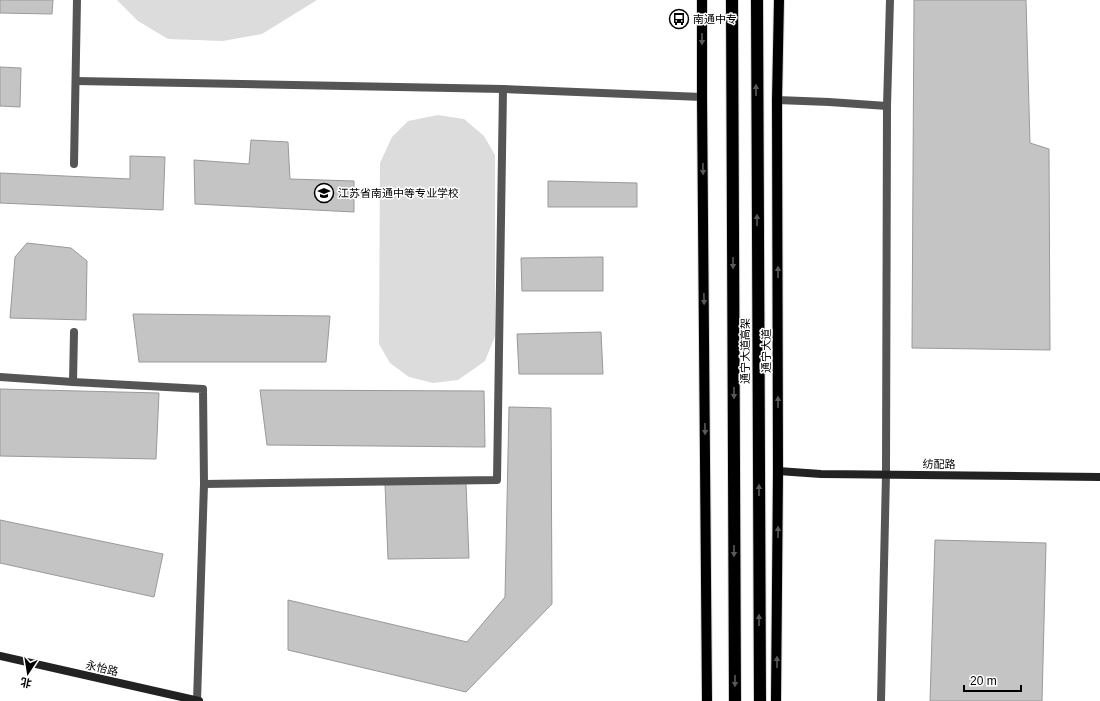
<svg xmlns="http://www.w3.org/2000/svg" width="1100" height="701" font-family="Helvetica,'Noto Sans SC',sans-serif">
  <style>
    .green { fill: #dcdcdc }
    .building { fill: #c4c4c4; stroke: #999 }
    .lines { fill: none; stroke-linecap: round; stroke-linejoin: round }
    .primary-casing { stroke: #dbdbdb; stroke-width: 12 }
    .highway-casing { stroke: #dbdbdb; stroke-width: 14 }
    .lane { stroke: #555; stroke-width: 8 }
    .secondary { stroke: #222; stroke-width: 8 }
    .primary { stroke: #000; stroke-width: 10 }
    .highway { stroke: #000; stroke-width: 12 }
    .oneway { fill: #595959 }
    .labels { text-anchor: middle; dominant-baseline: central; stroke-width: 3; stroke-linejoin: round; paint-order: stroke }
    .poi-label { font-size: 11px; fill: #000; stroke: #fff; text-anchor: start }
    .street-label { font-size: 11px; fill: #000; stroke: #fff }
  </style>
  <rect width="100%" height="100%" fill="#fff"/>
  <g class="green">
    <polygon points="117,0 317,0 262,34 223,41 168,39 138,21"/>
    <polygon points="438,115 464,119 484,136 495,155 495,336 485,361 458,380 433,383 409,377 390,363 379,344 380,163 392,137 408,121"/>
  </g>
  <g class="building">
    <polygon points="0,0 53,0 52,14 0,13"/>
    <polygon points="914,0 1026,0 1030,143 1049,149 1050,350 912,348"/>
    <polygon points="0,67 21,68 20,107 0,106"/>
    <polygon points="251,140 288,142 290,179 354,181 354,212 195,204 194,160 249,164"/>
    <polygon points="130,156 165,157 163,210 0,203 0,173 130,179"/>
    <polygon points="548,181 637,183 637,207 548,207"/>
    <polygon points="27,243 71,248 87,261 86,320 10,318 15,257"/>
    <polygon points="603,257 603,291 522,291 521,258"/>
    <polygon points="133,314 330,316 326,362 139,362"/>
    <polygon points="601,332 603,374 519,374 517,334"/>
    <polygon points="0,389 159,393 156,459 0,456"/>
    <polygon points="260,390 484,391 485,447 267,445"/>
    <polygon points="509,407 551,408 552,604 466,692 288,650 288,600 467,642 505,597"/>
    <polygon points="466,483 469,558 388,559 385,484"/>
    <polygon points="0,520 163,554 154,597 0,563"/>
    <polygon points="935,540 1046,543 1042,701 930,701"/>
  </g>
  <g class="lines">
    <defs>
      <g id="primary">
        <polyline points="702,0 702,97 707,701"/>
        <polyline points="776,701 778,471 777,100 779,0"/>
      </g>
      <g id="highway">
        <polyline points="732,0 735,701"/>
        <polyline points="757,0 760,701"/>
      </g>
    </defs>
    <use href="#primary" class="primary-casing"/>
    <use href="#highway" class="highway-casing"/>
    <g class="lane">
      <polyline points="76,81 503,89 702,97"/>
      <polyline points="777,100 829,102 887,106"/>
      <polyline points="74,164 77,0"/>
      <polyline points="74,332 73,382 203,389 204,484 197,701"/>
      <polyline points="0,377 73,382"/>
      <polyline points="204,484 497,480 503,89"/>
      <polyline points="881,701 886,474 887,106 890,0"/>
    </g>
    <g class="secondary">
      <polyline points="778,471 821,474 1100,477"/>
      <polyline points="0,656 199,701"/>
    </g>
    <use href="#primary" class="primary"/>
    <use href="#highway" class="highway"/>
  </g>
  <defs><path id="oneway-solid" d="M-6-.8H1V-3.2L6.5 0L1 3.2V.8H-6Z"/></defs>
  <g class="oneway">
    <use href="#oneway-solid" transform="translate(702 39) rotate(90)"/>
    <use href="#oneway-solid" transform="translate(756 90) rotate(-90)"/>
    <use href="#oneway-solid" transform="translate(703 169) rotate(89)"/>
    <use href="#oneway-solid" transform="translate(757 220) rotate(-90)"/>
    <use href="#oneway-solid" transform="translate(733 263) rotate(90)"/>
    <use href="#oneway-solid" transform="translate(778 272) rotate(-90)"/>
    <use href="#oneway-solid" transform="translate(704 299) rotate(89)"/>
    <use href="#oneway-solid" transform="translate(734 393) rotate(90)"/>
    <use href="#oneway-solid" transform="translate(778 402) rotate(-90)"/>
    <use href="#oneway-solid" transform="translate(705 429) rotate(89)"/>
    <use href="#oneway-solid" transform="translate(759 490) rotate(-90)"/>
    <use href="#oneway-solid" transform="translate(778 532) rotate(-90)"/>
    <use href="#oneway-solid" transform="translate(734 551) rotate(90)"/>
    <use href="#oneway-solid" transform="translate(759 620) rotate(-90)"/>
    <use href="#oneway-solid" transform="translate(777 662) rotate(-90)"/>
    <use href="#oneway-solid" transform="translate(735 681) rotate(90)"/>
  </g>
  <defs>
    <symbol id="bus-ring" viewBox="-11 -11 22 22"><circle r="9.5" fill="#fff" stroke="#000" stroke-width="1.5"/><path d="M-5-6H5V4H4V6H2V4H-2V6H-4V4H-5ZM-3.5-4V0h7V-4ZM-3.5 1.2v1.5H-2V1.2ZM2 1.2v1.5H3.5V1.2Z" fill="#000"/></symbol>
    <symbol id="school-ring" viewBox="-11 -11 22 22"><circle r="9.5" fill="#fff" stroke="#000" stroke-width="1.5"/><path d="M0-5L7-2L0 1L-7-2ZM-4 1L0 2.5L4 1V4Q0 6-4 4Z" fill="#000"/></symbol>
  </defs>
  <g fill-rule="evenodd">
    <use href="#bus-ring" x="668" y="8" width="22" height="22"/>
    <use href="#school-ring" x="313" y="182" width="22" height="22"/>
  </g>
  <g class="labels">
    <g class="poi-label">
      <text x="693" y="19">南通中专</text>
      <text x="338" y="193">江苏省南通中等专业学校</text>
    </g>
    <g class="street-label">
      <text transform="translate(745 351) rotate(-90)">通宁大道高架</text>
      <text transform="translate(766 351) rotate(-90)">通宁大道</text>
      <text transform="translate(939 464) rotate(1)">纺配路</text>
      <text transform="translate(102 668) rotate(13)">永怡路</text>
    </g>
  </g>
  <g transform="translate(28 673) rotate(192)" stroke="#ffffff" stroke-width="3" paint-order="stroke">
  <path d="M0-3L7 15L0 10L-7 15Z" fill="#000000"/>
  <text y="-6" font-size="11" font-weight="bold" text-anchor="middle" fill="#000000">北</text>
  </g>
  <path d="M964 685v6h57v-6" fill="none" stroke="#000000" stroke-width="2"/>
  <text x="970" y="685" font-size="12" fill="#000000" stroke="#ffffff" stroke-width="3" paint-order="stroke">20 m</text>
</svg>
